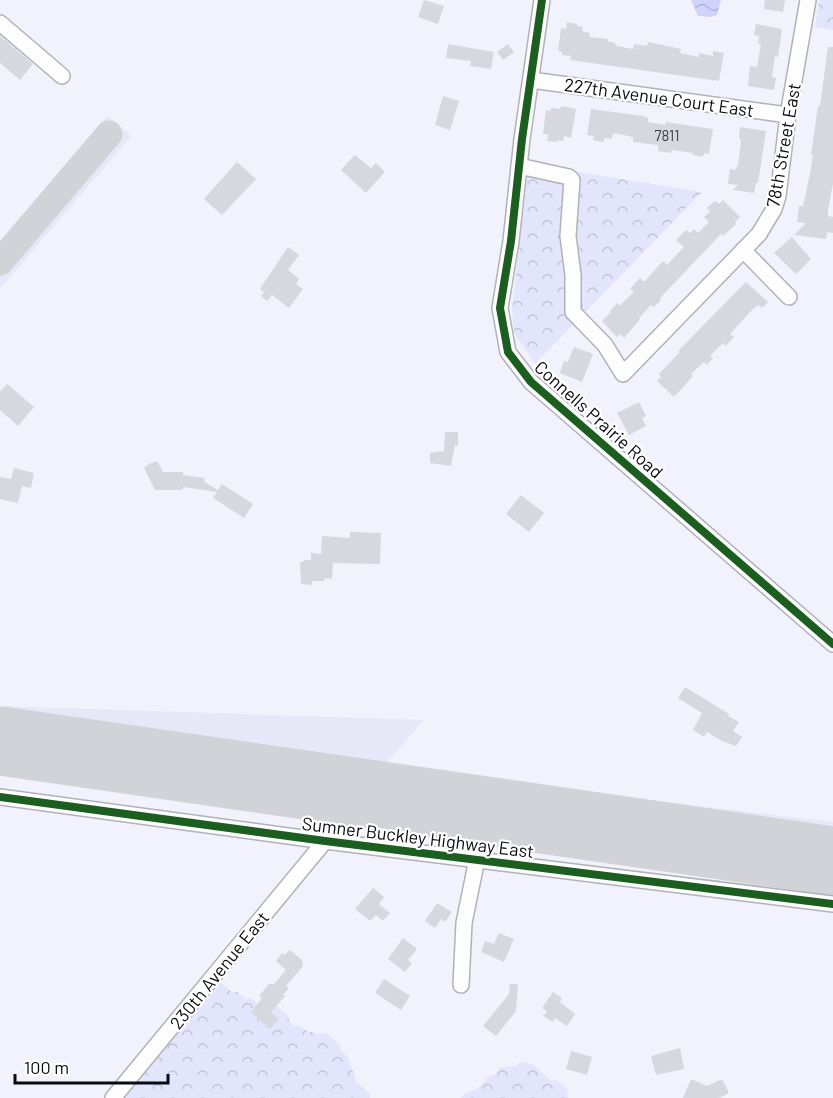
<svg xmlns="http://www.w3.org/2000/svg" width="833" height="1098" font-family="Barlow,sans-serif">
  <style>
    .built { fill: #e6e7f7 }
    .forest { fill: url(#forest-crowns) }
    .water { fill: url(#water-waves) }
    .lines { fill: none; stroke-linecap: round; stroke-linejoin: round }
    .taxiway { stroke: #d2d3d8; stroke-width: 27 }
    .runway { stroke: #d2d3d8; stroke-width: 69 }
    .building { fill: #d6d7df }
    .minor-casing { stroke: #b1b2b9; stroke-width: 18 }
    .minor { stroke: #fdfdfe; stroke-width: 15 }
    .cycleway-casing { stroke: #fff; stroke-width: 11 }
    .cycleway { stroke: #1b5e20; stroke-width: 8 }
    .labels { text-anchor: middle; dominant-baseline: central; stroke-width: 4.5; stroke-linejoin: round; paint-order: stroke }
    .number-label { font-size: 15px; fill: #3f4047 }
    .street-label { font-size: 18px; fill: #0a0b11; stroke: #fff }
  </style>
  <defs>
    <pattern id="forest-crowns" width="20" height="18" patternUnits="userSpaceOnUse" patternTransform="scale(1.5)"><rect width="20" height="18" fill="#e3e5fc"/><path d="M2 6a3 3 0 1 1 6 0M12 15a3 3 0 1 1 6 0" fill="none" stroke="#c1c3d7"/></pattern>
    <pattern id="water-waves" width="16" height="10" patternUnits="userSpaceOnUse" patternTransform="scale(1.5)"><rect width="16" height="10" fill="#d0d3fa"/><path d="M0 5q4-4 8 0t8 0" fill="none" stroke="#b1b4d5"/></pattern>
  </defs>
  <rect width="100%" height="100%" fill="#f1f2fb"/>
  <g class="built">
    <polygon points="107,116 131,136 0,289 0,241"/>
    <polygon points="0,706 424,720 382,768 833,822 833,864 0,748"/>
  </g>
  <g class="forest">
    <polygon points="819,0 833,0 833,30 815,27"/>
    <polygon points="529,164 702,192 535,364 514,333 512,309"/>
    <path d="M213,976l19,16h5l9,7 5,-1 8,7 18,1 11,10 1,5 5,5 5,-1 9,7h5l3,2 10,-1 14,12v5l8,7c1,9 7,15 8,25l14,12v4h-250z"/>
    <polygon points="524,1062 532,1064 551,1081 556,1080 567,1089 568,1098 461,1098 465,1093 477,1089 489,1076 494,1075 501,1067 516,1066 519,1063"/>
  </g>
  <polygon class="water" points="691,0 721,0 717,15 711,17 698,16"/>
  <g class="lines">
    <polyline class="taxiway" points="0,262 109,134"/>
    <polyline class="runway" points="0,741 833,861"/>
  </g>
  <g class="building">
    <polygon points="424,0 444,6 438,24 418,17"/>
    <polygon points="765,0 785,0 783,12 764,9"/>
    <polygon points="567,22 577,24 577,26 583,27 582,31 590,33 589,37 608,39 608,42 613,42 617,46 633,49 634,44 647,46 648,42 681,49 680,53 699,57 699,53 713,56 713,51 724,53 719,81 570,60 571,56 562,55 562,52 558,51 561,28 566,29"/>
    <polygon points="756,24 782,29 778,57 775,56 772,77 776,78 774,90 748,86 750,66 757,67 761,44 758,43 759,36 754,35"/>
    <polygon points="0,36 33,64 20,80 0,63"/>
    <polygon points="448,44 494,52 491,69 470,66 471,61 446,58"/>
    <polygon points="508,44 514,52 503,60 497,52"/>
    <polygon points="828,47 833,47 833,184 828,210 828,216 833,217 833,233 827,232 826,239 794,235 806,223 797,222 799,206 803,206 810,174 813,155 811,155 818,106 820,106"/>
    <polygon points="443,96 459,101 450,130 435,125"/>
    <polygon points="561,106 576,109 571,138 564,136 563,141 558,140 557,142 547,141 548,134 543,134 546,110 551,111 551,108 560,109"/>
    <polygon points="591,109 643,116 648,118 648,122 665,125 666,122 713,129 709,154 704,153 703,157 693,155 693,153 672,150 671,153 658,151 658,145 633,142 633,137 613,133 612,139 604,138 604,142 593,140 594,136 587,135"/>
    <polygon points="740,127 766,131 758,183 756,183 754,193 733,190 738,185 728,184 730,169 735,170 738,165 741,142 739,136"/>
    <polygon points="355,155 371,168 376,163 385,172 366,193 341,170"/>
    <polygon points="237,162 256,179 222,215 204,199"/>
    <polygon points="723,200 740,217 735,222 736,224 723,236 721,234 660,298 661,300 654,307 651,305 639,318 640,319 624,338 620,334 617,337 602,321 611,312 610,311 617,303 619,306 634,292 630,289 640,278 644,282 663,261 667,265 684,247 676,240 686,230 690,233 694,229 698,233 709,222 704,217 710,211 707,208 715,201 719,204"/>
    <polygon points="792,237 811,259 796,274 774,253"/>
    <polygon points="288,247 299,255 288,270 299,279 296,284 303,289 289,308 272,295 267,301 261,296 264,292 260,289"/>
    <polygon points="746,282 768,302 762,308 758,305 749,313 730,334 734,337 726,346 723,343 710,356 713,358 707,365 704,362 691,374 693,376 674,397 657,381 661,377 659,374 680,352 678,351"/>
    <polygon points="574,347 593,354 582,382 560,373 564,361 568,362"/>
    <polygon points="7,384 34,407 18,426 0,410 0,392"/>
    <polygon points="639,402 646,416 642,418 646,426 629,435 617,413"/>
    <polygon points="445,432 458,432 458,446 455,445 451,466 430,463 430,453 444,451"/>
    <polygon points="157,461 163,472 183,472 183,475 205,478 204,482 218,490 222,484 253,504 244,518 213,498 217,492 183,487 183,490 155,490 144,468 149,464"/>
    <polygon points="14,468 34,473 31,488 22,486 18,503 0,499 0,477 11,479"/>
    <polygon points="521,495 544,513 529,532 506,514"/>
    <polygon points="350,532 381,533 380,564 333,563 332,579 325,578 324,581 312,581 312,585 301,584 300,562 303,562 304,560 311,560 311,553 321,554 322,536 350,538"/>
    <polygon points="685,687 729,714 728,716 739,722 733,731 742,737 736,746 722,741 707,732 704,737 693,730 702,713 678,698"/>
    <polygon points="373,888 384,897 379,904 390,913 383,921 376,915 370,921 355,909"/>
    <polygon points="437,903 452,912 445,922 441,919 435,928 425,921"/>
    <polygon points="499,933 514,939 504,962 481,952 485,941 494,944"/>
    <polygon points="403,938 417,949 408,960 412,963 405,972 388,959"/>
    <polygon points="290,950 302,960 303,966 286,986 289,988 283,995 285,996 271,1012 279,1019 270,1029 251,1012 262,998 259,996 270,983 273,985 286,970 276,961 282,953 284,955"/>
    <polygon points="384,979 410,996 401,1010 375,993"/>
    <polygon points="510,984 518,984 516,1011 496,1036 483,1026 509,994"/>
    <polygon points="553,992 562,998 560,1002 575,1014 567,1026 555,1018 553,1022 543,1016 547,1011 542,1008"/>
    <polygon points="680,1048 684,1069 656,1075 651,1056"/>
    <polygon points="571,1051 592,1057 587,1075 566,1069"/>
    <polygon points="691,1079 707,1086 722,1079 729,1093 719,1098 683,1098"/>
  </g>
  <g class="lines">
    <defs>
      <g id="minor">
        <polyline points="542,0 522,139 511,241 500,308 508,352 531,382 833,644"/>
        <polyline points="0,23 62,76"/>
        <polyline points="531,80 788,115"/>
        <polyline points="519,166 569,177 572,180 568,236 573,275 573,312 605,345 623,374 759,234 774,209 778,196 788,115 808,0"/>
        <polyline points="743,250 789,297"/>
        <polyline points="0,797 325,841 833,904"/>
        <polyline points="461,985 464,923 477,859"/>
        <polyline points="113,1098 325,841"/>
      </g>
    </defs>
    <use href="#minor" class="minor-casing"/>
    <use href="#minor" class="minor"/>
    <defs>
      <g id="cycleway">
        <polyline points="542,0 522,139 511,241 500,308 508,352 531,382 833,644"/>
        <polyline points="0,797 325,841 833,904"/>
      </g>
    </defs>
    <use href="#cycleway" class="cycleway-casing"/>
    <use href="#cycleway" class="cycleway"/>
  </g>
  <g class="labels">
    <g class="number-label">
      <text x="667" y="135">7811</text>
    </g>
    <g class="street-label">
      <text transform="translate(659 97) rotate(8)">227th Avenue Court East</text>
      <text transform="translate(783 145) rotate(-80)">78th Street East</text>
      <text transform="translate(599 419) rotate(42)">Connells Prairie Road</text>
      <text transform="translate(418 837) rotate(7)">Sumner Buckley Highway East</text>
      <text transform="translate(219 970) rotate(-51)">230th Avenue East</text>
    </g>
  </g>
  <path d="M15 1074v9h153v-9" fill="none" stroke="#0a0b11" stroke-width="3"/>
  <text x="24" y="1074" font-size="18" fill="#0a0b11" stroke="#ffffff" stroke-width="4.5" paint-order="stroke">100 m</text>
</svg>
